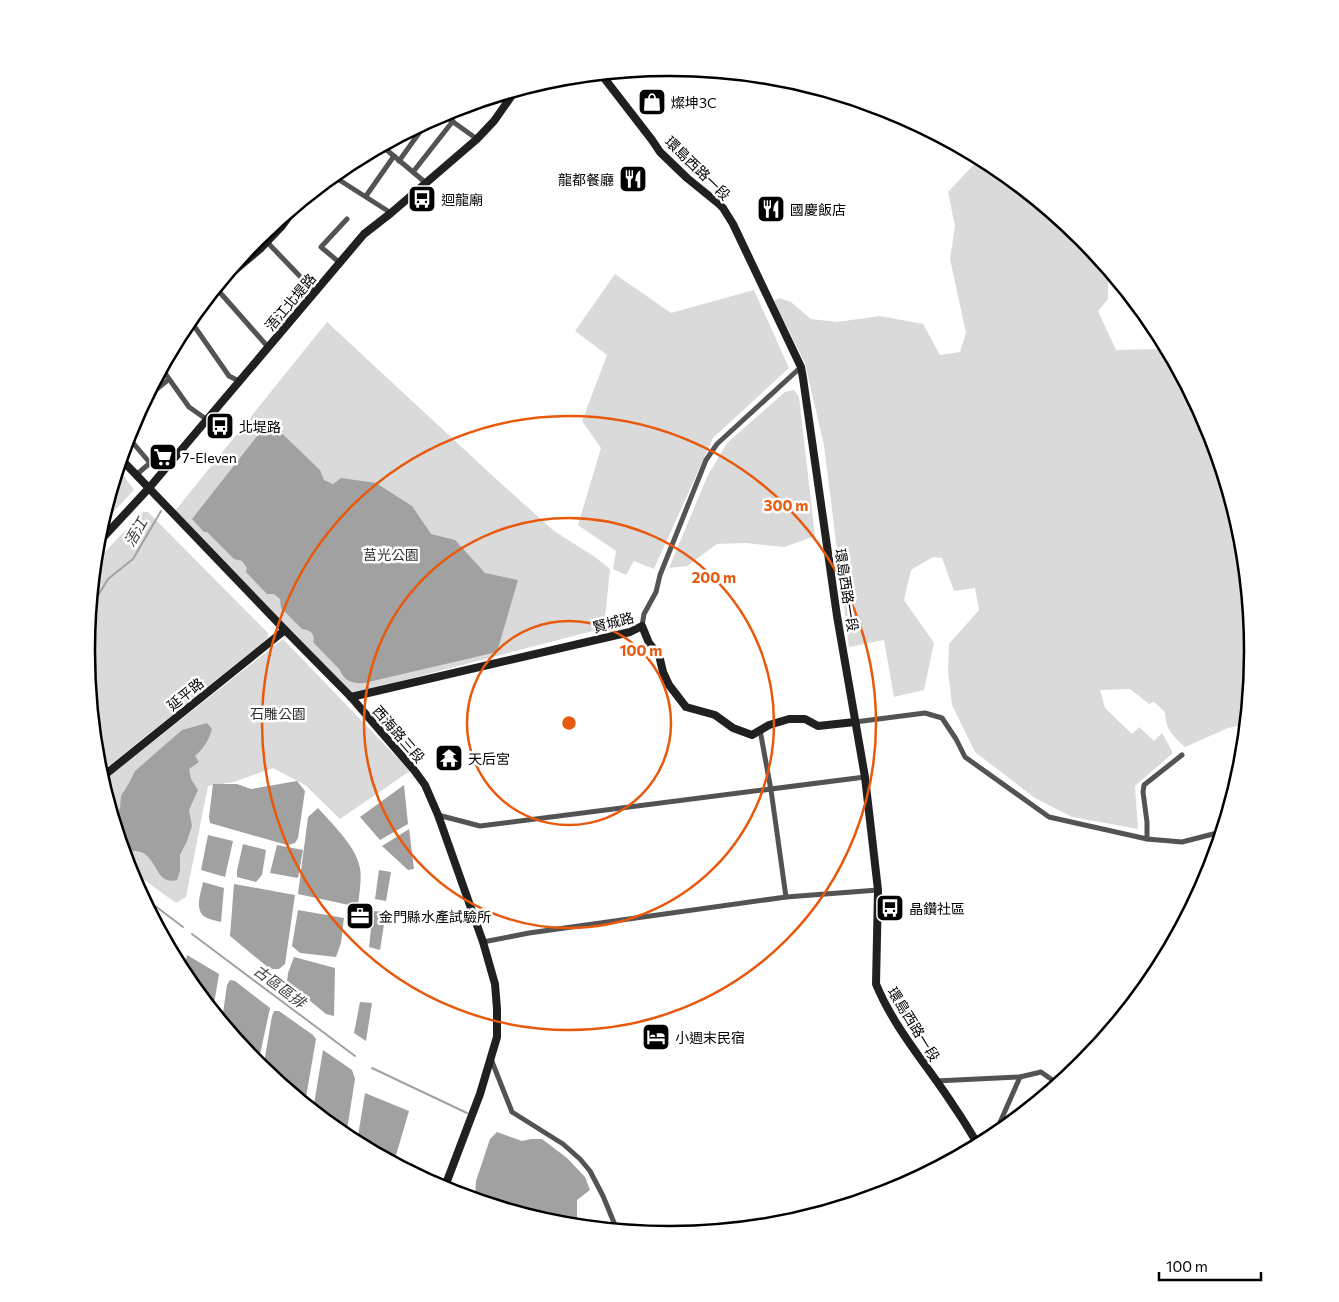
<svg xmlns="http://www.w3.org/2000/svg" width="1339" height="1302" font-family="Commissioner,'Noto Sans TC',sans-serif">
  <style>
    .green { fill: #dadada }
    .water { fill: #a1a1a1 }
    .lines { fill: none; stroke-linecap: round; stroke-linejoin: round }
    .stream { stroke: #a1a1a1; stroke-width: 2 }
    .street { stroke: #535353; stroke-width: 5 }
    .secondary { stroke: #202020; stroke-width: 8 }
    .ring { fill: none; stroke: #e8590c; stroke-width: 2.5 }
    .labels { text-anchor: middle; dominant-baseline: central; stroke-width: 5; stroke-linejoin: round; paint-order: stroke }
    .poi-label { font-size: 14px; fill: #000; stroke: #fff; text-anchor: start }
    .street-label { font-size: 14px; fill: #000; stroke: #fff }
    .park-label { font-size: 14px; fill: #313131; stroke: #fff }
    .water-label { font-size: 15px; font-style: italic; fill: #424242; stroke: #fff }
    .rim { fill: none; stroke: #000; stroke-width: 2.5 }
    .centre { fill: #e8590c; stroke: #fff; stroke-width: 2.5 }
    .ring-label { font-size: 15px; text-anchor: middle; font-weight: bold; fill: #e8590c; stroke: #fff; stroke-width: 5; stroke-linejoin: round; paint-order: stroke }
  </style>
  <rect width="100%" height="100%" fill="#fff"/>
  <g class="green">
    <path d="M979,159l15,7 88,73 14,16 -2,3 14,14v27l-10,12 18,39 44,-1 5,-4 44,83 33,109 11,114 -7,73 -18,4 -43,19c-12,-11 -20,-18 -20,-35l-11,-10 -5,2 -19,-15 -30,1 5,18 27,26 7,-7 15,14 8,-8 11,20 -38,33 3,43 -66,-12 -37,-19 -60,-46 -23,-47 -4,-34 1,-27 30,-34 -4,-22 -21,3 -12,-33 -9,-1 -22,13 -7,30 30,43 -10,47 -30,7 -10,-57 -35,7 -25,-201 -19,-83 -31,-62 5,-3 12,4 20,17 26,3 43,-6 43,8 17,31 20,-3 6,-19 -16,-74 5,-33 -7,-34z"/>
    <polygon points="615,274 671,313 754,290 789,368 713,438 654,569 634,561 626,575 613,569 616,551 578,525 601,448 582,421 607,355 575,331"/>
    <polygon points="327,322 495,478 554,531 595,557 610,569 604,628 351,694 175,511"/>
    <polygon points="794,390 799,397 815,536 784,547 746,543 717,544 687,566 669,568 707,477 727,443 785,392"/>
    <polygon points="118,468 134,490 100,526"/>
    <polygon points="143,512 148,512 268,633 268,638 100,773 97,765 86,651 95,562"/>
    <polygon points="283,639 410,771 340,819 305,785 273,768 234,782 208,786 186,897 176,903 129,869 105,790 106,779"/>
  </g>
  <g class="water">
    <path d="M269,421l51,49 4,10 9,4 8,-6 35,5 36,23 19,28 24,6 30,33 33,7 -21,72 -133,31c-11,1 -20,-2 -24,-13l-27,-28c3,-8 -4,-13 -11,-13l-21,-21 -1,-9 -6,-5h-7l-21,-22 1,-4 -5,-7 -8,-2 -27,-27h-3l-12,-13z"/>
    <path d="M207,723l5,6c-3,11 -8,19 -17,27l4,6 -10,7 2,10 7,11 -9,20 3,16 -5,15 -7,14v16l-3,9c-21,5 -19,-19 -34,-27 -6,-3 -14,-2 -20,-3l-9,-30 6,-12 1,-12 8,-13 6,-12 47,-41z"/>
    <polygon points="297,781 305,791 298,838 295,843 287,845 210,823 209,817 213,784 237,784 251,789"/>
    <polygon points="404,785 408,824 380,840 360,817"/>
    <path d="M318,808c14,16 38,38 42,60 2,12 -1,26 -2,39l-60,-13 10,-77z"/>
    <polygon points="409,829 414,869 408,870 382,846"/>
    <polygon points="208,835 233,841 225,877 201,870"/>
    <polygon points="243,844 266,850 262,875 256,882 237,877 237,871"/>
    <polygon points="277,845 303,850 298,878 270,873"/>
    <polygon points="379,870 391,872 386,901 375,899"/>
    <path d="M203,882l21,6 -3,34c-5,-1 -12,-3 -16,-5 -11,-8 -4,-24 -2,-35z"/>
    <polygon points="234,884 295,895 285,964 279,969 270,969 230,936"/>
    <polygon points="298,910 344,918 341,943 336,957 300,953 292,946"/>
    <polygon points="373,911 386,912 380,950 369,947"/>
    <polygon points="187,955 219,974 213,1010 183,973"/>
    <polygon points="294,957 335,968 334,1016 326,1014 287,982 288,973"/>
    <polygon points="230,980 235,981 270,1008 258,1064 222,1020 227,985"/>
    <polygon points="360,1002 372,1003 366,1041 354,1033"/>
    <polygon points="274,1011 279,1011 313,1035 316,1039 305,1103 263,1069 272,1016"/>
    <polygon points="323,1050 352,1070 355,1079 346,1136 313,1110"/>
    <polygon points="365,1093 409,1111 394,1162 357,1142"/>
    <polygon points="497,1132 522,1141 531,1139 542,1139 567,1158 585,1177 590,1190 577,1200 577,1225 555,1223 475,1199 476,1181 490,1139"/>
  </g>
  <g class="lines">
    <g class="stream">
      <polyline points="90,609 108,579 133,559 161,511"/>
      <polyline points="142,896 183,927"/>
      <polyline points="192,934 355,1056"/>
      <polyline points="372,1068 467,1113"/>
    </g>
    <g class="street">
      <polyline points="442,114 477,139"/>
      <polyline points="382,146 426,183"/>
      <polyline points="399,161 427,122"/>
      <polyline points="413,172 453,121"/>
      <polyline points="333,176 391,213"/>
      <polyline points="366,196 394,156"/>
      <polyline points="267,242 315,292"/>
      <polyline points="340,263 321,247 347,219"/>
      <polyline points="216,288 268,347"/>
      <polyline points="190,320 229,376 239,381"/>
      <polyline points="162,369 189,407 206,419"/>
      <polyline points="146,398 169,379"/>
      <polyline points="128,437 150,463 136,475"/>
      <polyline points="642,626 644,614 656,592 660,575 706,460 717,444 801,367"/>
      <polyline points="855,722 925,713 942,718 956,739 965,757 1049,817 1147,839 1182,842 1221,832"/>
      <polyline points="760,730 771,790 786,897"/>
      <polyline points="438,815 480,826 865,777"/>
      <polyline points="1147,839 1147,822 1143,792 1144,785 1182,755"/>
      <polyline points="483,942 529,933 786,897 878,890"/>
      <polyline points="491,1059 512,1112 563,1144 580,1159 590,1171 603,1196 615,1225 619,1230"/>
      <polyline points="1020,1077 1041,1072 1058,1084"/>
      <polyline points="936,1081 1020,1077 994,1136"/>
    </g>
    <g class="secondary">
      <path d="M601,74l51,66 8,12 27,26 32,26 4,4 10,16 68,143 2,11 34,238 28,161 13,113 -2,94c18,44 51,81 77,121 9,13 17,26 25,40"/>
      <polyline points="222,281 260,249 282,226 297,205"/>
      <polyline points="121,459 285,630 351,697 414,770 425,785 438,815 483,942 495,984 497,1009 497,1037 480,1094 444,1189"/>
      <polyline points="97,544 149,488 364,234 391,213 477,139 494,121 515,91"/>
      <polyline points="351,697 630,632 642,626 649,643 659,655 663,672 669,685 686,707 715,715 733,728 752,735 769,725 789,719 805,719 818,726 855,722"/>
      <polyline points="101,778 285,630"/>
    </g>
  </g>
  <g class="ring">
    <circle cx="569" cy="723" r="102"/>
    <circle cx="569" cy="723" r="205"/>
    <circle cx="569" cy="723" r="307"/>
  </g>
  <defs>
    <symbol id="shop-square" viewBox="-11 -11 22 22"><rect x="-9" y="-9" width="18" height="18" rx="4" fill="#000" stroke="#fff"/><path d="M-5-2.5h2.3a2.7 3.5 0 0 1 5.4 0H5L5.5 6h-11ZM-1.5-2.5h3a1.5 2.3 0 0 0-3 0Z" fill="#fff"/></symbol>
    <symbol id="restaurant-square" viewBox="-11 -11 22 22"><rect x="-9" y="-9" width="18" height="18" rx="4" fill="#000" stroke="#fff"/><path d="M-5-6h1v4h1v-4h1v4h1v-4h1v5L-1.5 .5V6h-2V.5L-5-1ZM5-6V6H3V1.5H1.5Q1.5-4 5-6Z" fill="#fff"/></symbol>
    <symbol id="bus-square" viewBox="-11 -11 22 22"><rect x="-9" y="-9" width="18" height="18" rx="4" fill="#000" stroke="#fff"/><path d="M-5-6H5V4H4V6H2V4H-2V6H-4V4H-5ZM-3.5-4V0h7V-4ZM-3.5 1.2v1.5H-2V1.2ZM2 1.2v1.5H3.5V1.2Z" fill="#fff"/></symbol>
    <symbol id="supermarket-square" viewBox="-11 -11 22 22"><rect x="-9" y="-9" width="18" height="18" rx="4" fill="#000" stroke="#fff"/><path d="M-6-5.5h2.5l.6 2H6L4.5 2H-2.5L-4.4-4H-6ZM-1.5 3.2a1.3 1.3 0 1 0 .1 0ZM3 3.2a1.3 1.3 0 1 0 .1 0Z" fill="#fff"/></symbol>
    <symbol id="temple-square" viewBox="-11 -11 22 22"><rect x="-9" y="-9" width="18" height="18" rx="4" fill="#000" stroke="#fff"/><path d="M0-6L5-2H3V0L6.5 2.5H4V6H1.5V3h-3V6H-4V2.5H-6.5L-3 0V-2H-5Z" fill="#fff"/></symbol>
    <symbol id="office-square" viewBox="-11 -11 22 22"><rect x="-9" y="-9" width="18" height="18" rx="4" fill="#000" stroke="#fff"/><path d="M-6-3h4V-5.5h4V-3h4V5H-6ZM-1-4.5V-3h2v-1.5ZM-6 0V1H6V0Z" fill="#fff"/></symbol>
    <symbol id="hotel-square" viewBox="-11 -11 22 22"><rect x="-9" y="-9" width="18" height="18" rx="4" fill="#000" stroke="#fff"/><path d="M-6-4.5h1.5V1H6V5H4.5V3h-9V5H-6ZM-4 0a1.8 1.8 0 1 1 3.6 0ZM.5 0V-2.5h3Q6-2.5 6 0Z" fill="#fff"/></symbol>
  </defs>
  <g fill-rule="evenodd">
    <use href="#shop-square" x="636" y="86" width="32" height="32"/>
    <use href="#restaurant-square" x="617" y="163" width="32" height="32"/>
    <use href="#bus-square" x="406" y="183" width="32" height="32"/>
    <use href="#restaurant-square" x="755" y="193" width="32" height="32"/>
    <use href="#bus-square" x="204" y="410" width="32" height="32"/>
    <use href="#supermarket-square" x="147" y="441" width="32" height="32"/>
    <use href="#temple-square" x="433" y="742" width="32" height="32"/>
    <use href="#bus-square" x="874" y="892" width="32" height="32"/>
    <use href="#office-square" x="344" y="900" width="32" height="32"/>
    <use href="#hotel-square" x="640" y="1021" width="32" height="32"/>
  </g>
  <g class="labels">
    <g class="poi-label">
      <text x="671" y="102">燦坤3C</text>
      <text x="614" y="179" text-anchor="end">龍都餐廳</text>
      <text x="441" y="199">迴龍廟</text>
      <text x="790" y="209">國慶飯店</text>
      <text x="239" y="426">北堤路</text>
      <text x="182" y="457">7-Eleven</text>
      <text x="468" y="758">天后宮</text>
      <text x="909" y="908">晶鑽社區</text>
      <text x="379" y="916">金門縣水產試驗所</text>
      <text x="675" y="1037">小週末民宿</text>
    </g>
    <g class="street-label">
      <text transform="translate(698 168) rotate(44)">環島西路一段</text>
      <text transform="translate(290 302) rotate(-50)">浯江北堤路</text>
      <text transform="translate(847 590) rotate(81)">環島西路一段</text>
      <text transform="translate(613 622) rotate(-15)">賢城路</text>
      <text transform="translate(185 694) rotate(-39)">延平路</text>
      <text transform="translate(399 734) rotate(49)">西海路三段</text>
      <text transform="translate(914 1024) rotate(58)">環島西路一段</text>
    </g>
    <g class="park-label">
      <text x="391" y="554">莒光公園</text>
      <text x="278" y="713">石雕公園</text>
    </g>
    <g class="water-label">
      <text transform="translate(135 532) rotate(-60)">浯江</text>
      <text transform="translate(280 986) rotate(37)">古區區排</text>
    </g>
  </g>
  <path d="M0 0H1339V1302H0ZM669 76H670A574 574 0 0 1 1244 650V652A574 574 0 0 1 670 1226H669A574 574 0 0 1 95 652V650A574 574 0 0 1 669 76Z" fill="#fff" fill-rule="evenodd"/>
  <path class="rim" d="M669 76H670A574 574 0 0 1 1244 650V652A574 574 0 0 1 670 1226H669A574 574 0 0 1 95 652V650A574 574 0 0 1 669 76Z"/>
  <circle cx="569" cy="723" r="8" class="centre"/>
  <g class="ring-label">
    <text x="786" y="511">300 m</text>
    <text x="714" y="583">200 m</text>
    <text x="641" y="656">100 m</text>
  </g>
  <path d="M1159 1272v8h102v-8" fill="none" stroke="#000000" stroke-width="2.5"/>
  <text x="1166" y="1272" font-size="15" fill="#000000" stroke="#ffffff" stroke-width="4" paint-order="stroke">100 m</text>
</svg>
